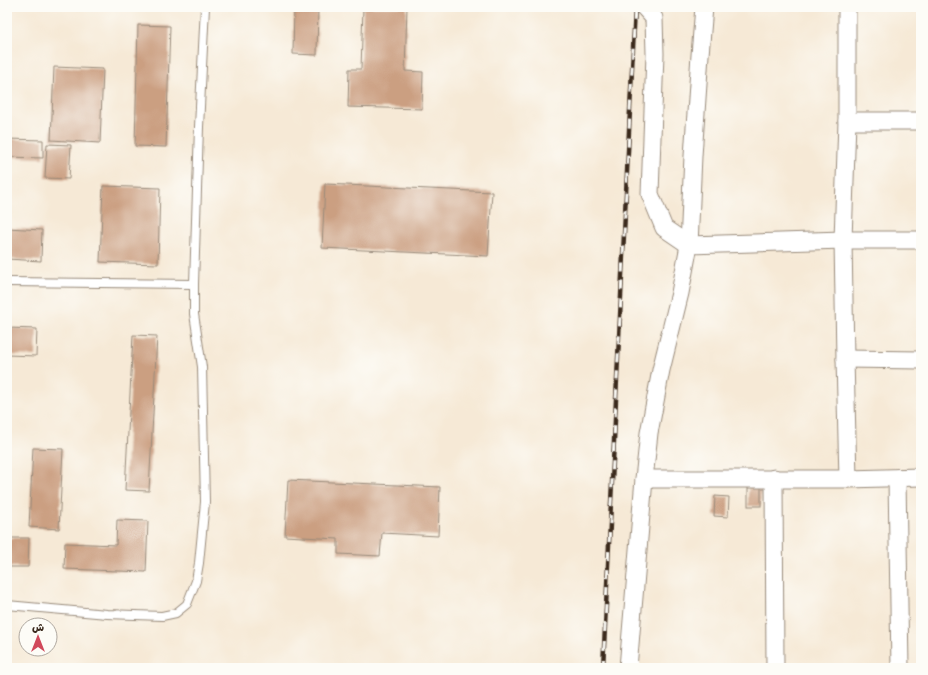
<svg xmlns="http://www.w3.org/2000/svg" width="928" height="675" font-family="'Gochi Hand','Playpen Sans Arabic',sans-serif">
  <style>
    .building { fill: #cb9f81 }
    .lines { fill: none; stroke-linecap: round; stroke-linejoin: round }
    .lane-casing { stroke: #988a7a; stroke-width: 10 }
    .street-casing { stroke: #988a7a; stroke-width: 19 }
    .lane { stroke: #fff; stroke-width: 8 }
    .street { stroke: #fff; stroke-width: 17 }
    .rail-casing { stroke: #3b2a1e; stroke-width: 4.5 }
    .rail { stroke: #fdfcf7; stroke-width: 3; stroke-dasharray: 9; stroke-linecap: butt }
  </style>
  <rect width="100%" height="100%" fill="#fdfcf7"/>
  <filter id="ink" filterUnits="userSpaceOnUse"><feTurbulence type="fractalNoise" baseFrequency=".025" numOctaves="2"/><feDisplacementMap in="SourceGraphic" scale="8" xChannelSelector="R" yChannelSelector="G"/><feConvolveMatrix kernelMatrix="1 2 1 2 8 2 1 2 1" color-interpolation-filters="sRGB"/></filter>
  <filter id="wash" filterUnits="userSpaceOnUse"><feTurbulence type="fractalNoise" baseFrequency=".012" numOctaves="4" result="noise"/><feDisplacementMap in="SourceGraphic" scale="16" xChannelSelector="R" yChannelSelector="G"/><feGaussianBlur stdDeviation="0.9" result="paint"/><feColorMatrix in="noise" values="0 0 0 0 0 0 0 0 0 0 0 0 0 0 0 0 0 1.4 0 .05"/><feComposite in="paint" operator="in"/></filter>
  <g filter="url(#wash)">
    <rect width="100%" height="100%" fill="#f6e9d6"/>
    <g id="blocks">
      <g class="building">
        <polygon points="294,7 318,7 317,55 293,54"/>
        <polygon points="363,7 407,7 405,71 423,72 422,109 348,107 349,69 361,69"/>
        <polygon points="138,25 170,26 166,147 135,146"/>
        <polygon points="54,67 103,69 100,143 51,140"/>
        <polygon points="7,139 43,140 43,158 7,157"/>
        <polygon points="47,144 71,145 69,179 45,178"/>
        <polygon points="325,184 492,192 488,256 322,248"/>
        <polygon points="103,186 160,188 158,264 100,262"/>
        <polygon points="7,228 42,230 41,261 7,259"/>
        <polygon points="7,328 37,329 36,356 7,355"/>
        <polygon points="133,335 157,336 149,491 125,490"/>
        <polygon points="33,448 63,449 59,529 29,527"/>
        <polygon points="288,480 440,487 438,536 382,533 380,556 338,554 338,539 285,536"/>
        <rect x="748" y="482" width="13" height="24"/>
        <polygon points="715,496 729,497 728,517 714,516"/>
        <polygon points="117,520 148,521 146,572 64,569 65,543 116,545"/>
        <polygon points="7,538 29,538 28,567 7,567"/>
      </g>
    </g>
  </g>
  <g filter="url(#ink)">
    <use href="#blocks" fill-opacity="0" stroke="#988a7a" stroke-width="1"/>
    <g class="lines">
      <defs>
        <g id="lane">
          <polyline points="7,282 194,284"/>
          <polyline points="7,605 107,614 162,616 176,613 187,604 196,581 199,563 205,502 202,367 194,314 194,284 199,127 205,7"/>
        </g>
        <g id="street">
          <polyline points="644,7 654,18 655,54 650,194 664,228 689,245 843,240 921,240"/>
          <polyline points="847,7 847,121 843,240 845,359 848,479"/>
          <polyline points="847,121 921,121"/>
          <polyline points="845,359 921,360"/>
          <polyline points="774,478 775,668"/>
          <polyline points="897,478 900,668"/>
          <polyline points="644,479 848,479 921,477"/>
          <polyline points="628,668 644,479 649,433 661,370 680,293 689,245 693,156 700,55 704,7"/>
        </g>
      </defs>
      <use href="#lane" class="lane-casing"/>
      <use href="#street" class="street-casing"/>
      <use href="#lane" class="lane"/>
      <use href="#street" class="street"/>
      <defs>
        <polyline id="rail" points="603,668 635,7"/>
      </defs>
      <use href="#rail" class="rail-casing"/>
      <use href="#rail" class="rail"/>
    </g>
  </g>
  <rect width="928" height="675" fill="none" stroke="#fdfcf7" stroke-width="24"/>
  <g transform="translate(38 637)"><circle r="19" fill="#fdfcf7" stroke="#afa8a0"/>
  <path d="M0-3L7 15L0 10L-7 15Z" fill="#d1495b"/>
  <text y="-6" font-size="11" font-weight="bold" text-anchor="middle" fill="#3b2a1e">ش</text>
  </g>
</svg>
